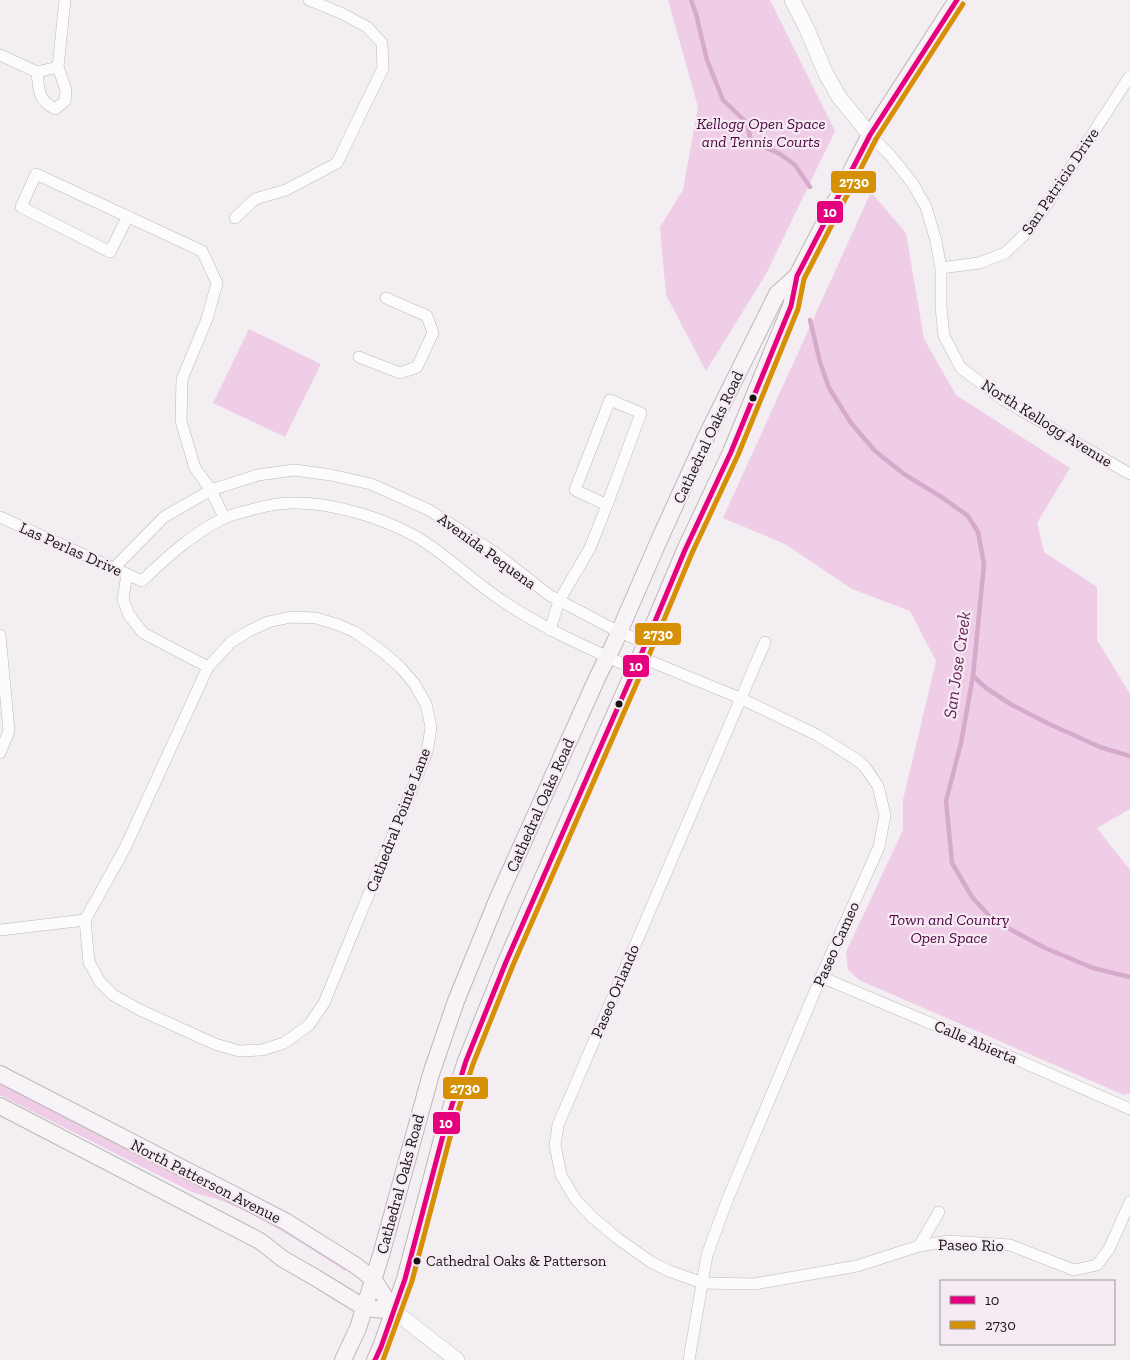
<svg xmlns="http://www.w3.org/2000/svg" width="1130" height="1360" font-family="'Zilla Slab',serif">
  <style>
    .green { fill: #efcde6 }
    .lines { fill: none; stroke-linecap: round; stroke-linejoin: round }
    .stream { stroke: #d5aacb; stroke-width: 4.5 }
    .minor-casing { stroke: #bbb8ba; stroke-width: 12 }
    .tertiary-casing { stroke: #bbb8ba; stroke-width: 16 }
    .secondary-casing { stroke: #bbb8ba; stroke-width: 18 }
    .minor { stroke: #fdfcfd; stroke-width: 11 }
    .tertiary { stroke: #fdfcfd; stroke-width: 15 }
    .secondary { stroke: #f7f3f6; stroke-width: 16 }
    .bus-1-casing { stroke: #f6ebf3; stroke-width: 9 }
    .bus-2-casing { stroke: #f6ebf3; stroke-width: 9 }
    .bus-1 { stroke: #e5007d; stroke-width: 5 }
    .bus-2 { stroke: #d59003; stroke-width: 5 }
    .bus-dot { fill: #171416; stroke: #f6ebf3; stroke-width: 2 }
    .labels { text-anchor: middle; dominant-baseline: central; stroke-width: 4.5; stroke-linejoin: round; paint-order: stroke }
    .bus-label { font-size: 15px; fill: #171416; stroke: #f6ebf3; text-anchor: start }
    .park-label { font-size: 16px; font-style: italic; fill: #4c0341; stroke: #f6ebf3 }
    .street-label { font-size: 16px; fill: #171416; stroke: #f6ebf3 }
    .water-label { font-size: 18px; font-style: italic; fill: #641e57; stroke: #f6ebf3 }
    .line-badge { stroke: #f6ebf3; stroke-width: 2 }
    .badge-label { font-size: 14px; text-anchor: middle; font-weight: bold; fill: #fff }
  </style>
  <rect width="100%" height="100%" fill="#f3eef2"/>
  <g class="green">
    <polygon points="668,0 770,0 835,131 766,274 706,371 666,295 660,227 683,190 698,107"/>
    <polygon points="871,192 906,233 924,339 956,395 1070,468 1037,523 1044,552 1097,587 1097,640 1130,694 1130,809 1097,828 1130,870 1130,1093 1124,1095 859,980 848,970 846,952 903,830 903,800 936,661 910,611 852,589 785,544 723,518"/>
    <polygon points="249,329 321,364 285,437 213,403"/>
    <path d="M0,1083l298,153 48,32 -1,3c-38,-25 -76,-50 -118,-68 -12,-6 -25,-7 -37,-12l-190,-96z"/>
  </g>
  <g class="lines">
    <g class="stream">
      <polyline points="691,0 696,14 707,60 723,100 747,123 751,141 780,154 795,165 810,187"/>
      <polyline points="810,320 820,362 829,388 851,423 875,451 904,474 943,498 968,516 978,532 984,564 973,676 961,743 946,801 952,863 972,897 993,920 1045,948 1093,968 1130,977"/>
      <polyline points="973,676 986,688 1012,705 1047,723 1100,747 1130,756"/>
    </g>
    <defs>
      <g id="minor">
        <polyline points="0,55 37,72 58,67 65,0"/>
        <path d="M37,72c2,19 1,28 18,37l10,-8 1,-11 -8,-23"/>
        <polyline points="870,135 890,155 913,184 926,207 936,241 941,268 941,307 944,336 961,368 1002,399 1130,474"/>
        <polyline points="128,216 110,252 21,207 36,174 202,251 217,283 207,319 182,379 181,421 195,468 211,490 224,517"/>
        <polyline points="235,218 255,199 286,190 337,163 383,68 382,43 367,27 343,14 309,0"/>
        <polyline points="941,268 979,263 1005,253 1023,236 1042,212 1130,76"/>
        <polyline points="359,357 400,373 417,367 433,333 427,316 386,298"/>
        <path d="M0,517l142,64c25,-24 49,-46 80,-62 8,-4 17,-6 25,-8 13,-4 31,-8 45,-8 39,-1 88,14 123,33 28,16 52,40 79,59 43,31 92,52 140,74"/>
        <polyline points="114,568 164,517 211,490 258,475 294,470 331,475 371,484 429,510 494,552 549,595 619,632 646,643"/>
        <polyline points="127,574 123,599 129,615 143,633 208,667"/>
        <polyline points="550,630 559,601 590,548 607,505 575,490 610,400 641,413 607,505"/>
        <polyline points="0,635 9,731 0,753"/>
        <polyline points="765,642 558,1125 555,1145 561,1175 576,1200 592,1217 617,1238 651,1262 669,1271 703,1283 754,1284 857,1266 919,1246 939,1212"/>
        <polyline points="640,657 740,698 817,735 857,760 865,767 878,786 885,815 879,847 821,977 728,1198 707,1255 689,1360"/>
        <polyline points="0,930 85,920 125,848 208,667 231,642 249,631 268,622 291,617 316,618 336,624 355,632 384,653 400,667 414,683 426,704 431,727 427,752 324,1003 309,1025 284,1043 262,1050 239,1051 215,1044 140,1010 113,995 100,982 89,962 85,920"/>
        <polyline points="821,977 1013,1058 1130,1109"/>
        <polyline points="919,1246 948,1241 1010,1245 1074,1270 1097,1265 1109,1249 1130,1202"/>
      </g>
      <g id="tertiary">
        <polyline points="792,0 806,27 825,72 839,97 870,135"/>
        <polyline points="394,1311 457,1360"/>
      </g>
      <g id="secondary">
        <polyline points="0,1074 285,1221 355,1265 373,1279 394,1311"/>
        <polyline points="0,1106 260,1241 283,1259 316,1278 365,1308 394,1311"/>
        <polyline points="343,1360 358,1328 381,1255 431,1074 456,1001 498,898 598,676 613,646 660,538 707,435 777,294 797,276"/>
        <polyline points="375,1360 381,1347 405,1279 446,1124 466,1061 506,962 640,657 685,550 731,452 791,306 797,276 870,135 957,0"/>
      </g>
    </defs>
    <use href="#minor" class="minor-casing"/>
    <use href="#tertiary" class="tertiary-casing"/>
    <use href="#secondary" class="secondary-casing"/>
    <use href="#minor" class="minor"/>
    <use href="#tertiary" class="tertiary"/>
    <use href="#secondary" class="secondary"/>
    <defs>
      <polyline id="bus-1" points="375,1360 381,1347 405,1279 446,1124 466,1061 506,962 640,657 685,550 731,452 791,306 797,276 870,135 957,0"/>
      <polyline id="bus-2" points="383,1360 412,1281 453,1126 473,1064 513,965 647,660 692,553 738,455 798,309 804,279 876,139 963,4"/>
    </defs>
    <use href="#bus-1" class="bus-1-casing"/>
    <use href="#bus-2" class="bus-2-casing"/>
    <use href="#bus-1" class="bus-1"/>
    <use href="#bus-2" class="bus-2"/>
  </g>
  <g class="bus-dot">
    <circle cx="753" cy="398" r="4.5"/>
    <circle cx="619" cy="704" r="4.5"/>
    <circle cx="417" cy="1261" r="4.5"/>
  </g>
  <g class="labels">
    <g class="bus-label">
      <text x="426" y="1261">Cathedral Oaks &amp; Patterson</text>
    </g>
    <g class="park-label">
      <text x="761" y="123">Kellogg Open Space<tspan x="761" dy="18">and Tennis Courts</tspan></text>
      <text x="949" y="919">Town and Country<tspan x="949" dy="18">Open Space</tspan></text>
    </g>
    <g class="street-label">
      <text transform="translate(1060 181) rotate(-56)">San Patricio Drive</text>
      <text transform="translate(1047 423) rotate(32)">North Kellogg Avenue</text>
      <text transform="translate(708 437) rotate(-65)">Cathedral Oaks Road</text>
      <text transform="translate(71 549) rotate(24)">Las Perlas Drive</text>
      <text transform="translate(487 551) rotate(36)">Avenida Pequena</text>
      <text transform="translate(540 805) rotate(-66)">Cathedral Oaks Road</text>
      <text transform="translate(398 820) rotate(-69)">Cathedral Pointe Lane</text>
      <text transform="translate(836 944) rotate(-66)">Paseo Cameo</text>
      <text transform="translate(615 991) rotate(-67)">Paseo Orlando</text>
      <text transform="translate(976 1042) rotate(23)">Calle Abierta</text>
      <text transform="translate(206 1181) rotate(27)">North Patterson Avenue</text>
      <text transform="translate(400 1184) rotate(-75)">Cathedral Oaks Road</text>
      <text transform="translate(971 1245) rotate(1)">Paseo Rio</text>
    </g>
    <g class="water-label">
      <text transform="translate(957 665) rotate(-82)">San Jose Creek</text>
    </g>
  </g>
  <g class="line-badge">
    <rect x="830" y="170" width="47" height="24" rx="5" fill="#d59003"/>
    <rect x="816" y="200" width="28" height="24" rx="5" fill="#e5007d"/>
    <rect x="634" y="622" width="48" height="24" rx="5" fill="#d59003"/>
    <rect x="622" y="654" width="28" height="24" rx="5" fill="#e5007d"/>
    <rect x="442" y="1076" width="47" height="24" rx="5" fill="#d59003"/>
    <rect x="432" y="1111" width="29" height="24" rx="5" fill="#e5007d"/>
  </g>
  <g class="badge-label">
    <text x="854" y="187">2730</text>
    <text x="830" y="217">10</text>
    <text x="658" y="639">2730</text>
    <text x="636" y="671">10</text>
    <text x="465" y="1093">2730</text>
    <text x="446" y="1128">10</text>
  </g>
  <rect x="940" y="1280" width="175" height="65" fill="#f6ebf3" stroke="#9d959b"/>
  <rect x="950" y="1296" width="25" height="8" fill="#e5007d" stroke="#9d959b"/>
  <text x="985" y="1305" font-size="15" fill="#171416">10</text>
  <rect x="950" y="1321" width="25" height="8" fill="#d59003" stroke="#9d959b"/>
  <text x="985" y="1330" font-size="15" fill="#171416">2730</text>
</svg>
